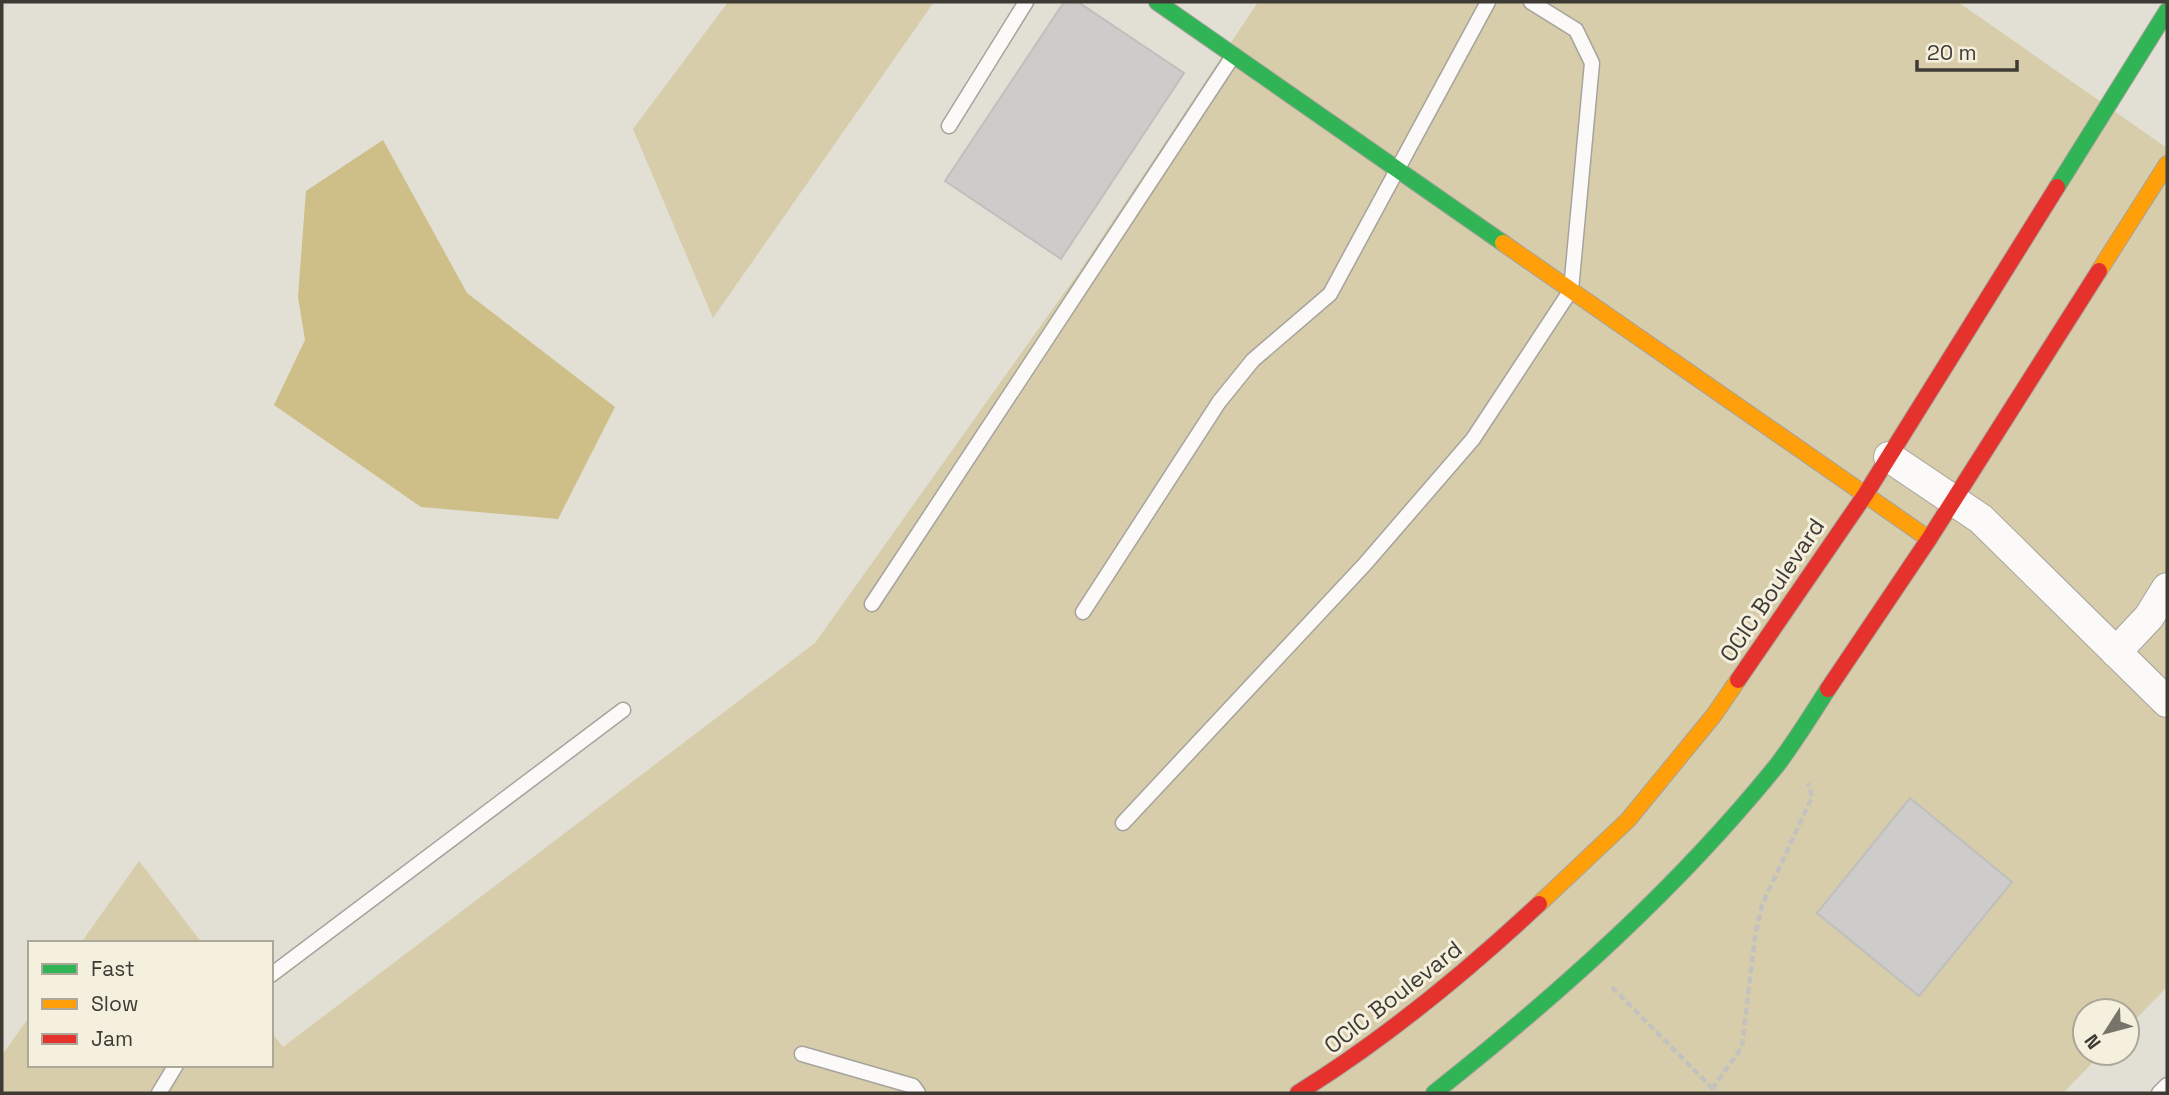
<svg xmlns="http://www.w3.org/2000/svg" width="2169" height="1095" font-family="'Space Grotesk',sans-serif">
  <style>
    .green { fill: #d7cdaa }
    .water { fill: #cebe87 }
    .building { fill: #cdcccb; stroke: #bfbfbd; stroke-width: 2 }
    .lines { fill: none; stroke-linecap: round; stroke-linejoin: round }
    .lane-casing { stroke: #a6a39c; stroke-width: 17 }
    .street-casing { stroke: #a6a39c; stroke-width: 32 }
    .fast-casing { stroke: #a6a39c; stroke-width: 18 }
    .slow-casing { stroke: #a6a39c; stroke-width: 18 }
    .jam-casing { stroke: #a6a39c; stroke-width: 18 }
    .path { stroke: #c3c2bf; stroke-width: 4.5; stroke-dasharray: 7 3.5; stroke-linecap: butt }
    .lane { stroke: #fbfaf9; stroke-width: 14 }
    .street { stroke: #fbfaf9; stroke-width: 30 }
    .fast { stroke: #30b455; stroke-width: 16 }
    .slow { stroke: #ff9f0a; stroke-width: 16 }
    .jam { stroke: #e5322d; stroke-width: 16 }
    .labels { text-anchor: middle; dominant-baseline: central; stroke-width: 6; stroke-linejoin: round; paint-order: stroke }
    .street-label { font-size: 23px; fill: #3d3b34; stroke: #f5efdd }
  </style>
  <rect width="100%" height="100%" fill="#e2dfd5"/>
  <g class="green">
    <polygon points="728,2 934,2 713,318 633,129"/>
    <polygon points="1258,2 1958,2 2167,148 2167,987 2127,1028 2127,1011 2085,1011 2085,1053 2102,1053 2063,1093 2,1093 2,1055 30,1016 30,1065 271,1065 271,1032 283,1047 815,643 1079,272"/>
    <polygon points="139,861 202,943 81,943"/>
  </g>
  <polygon class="water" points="383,140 467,293 615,407 558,519 421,507 274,405 305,340 298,297 306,191"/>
  <g class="building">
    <polygon points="1064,2 1078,2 1184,73 1061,259 945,181"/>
    <polygon points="1910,798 2012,882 1919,996 1817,913"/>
  </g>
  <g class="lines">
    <defs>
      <g id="lane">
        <polyline points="949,126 1026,2"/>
        <polyline points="872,604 1233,56"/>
        <polyline points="1083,612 1219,402 1253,360 1330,294 1488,2"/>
        <polyline points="1123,823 1365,564 1473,439 1571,290 1592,63 1576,30 1531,2"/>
        <polyline points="271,975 623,710"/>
        <polyline points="802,1054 913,1086 918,1093"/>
        <polyline points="159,1093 176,1065"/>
        <polyline points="2159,1093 2167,1085"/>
      </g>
      <g id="street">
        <polyline points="1889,457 1981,519 2167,702"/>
        <polyline points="2116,652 2149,617 2167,588"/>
      </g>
      <g id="fast">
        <polyline points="1157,2 1503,243"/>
        <polyline points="2057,187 2167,11"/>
        <path d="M1434,1093c125,-99 244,-205 344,-329 18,-24 34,-50 50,-75"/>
      </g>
      <g id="slow">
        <polyline points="1503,243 1929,539"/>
        <polyline points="2099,271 2167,164"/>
        <polyline points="1539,904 1628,820 1714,715 1738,680"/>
      </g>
      <g id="jam">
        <polyline points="1738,680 1865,495 2057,187"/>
        <polyline points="1828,689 1929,539 2099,271"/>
        <path d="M1298,1093c87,-54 166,-119 241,-189"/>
      </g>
    </defs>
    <use href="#lane" class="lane-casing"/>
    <use href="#street" class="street-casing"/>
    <use href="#fast" class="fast-casing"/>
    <use href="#slow" class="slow-casing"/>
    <use href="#jam" class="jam-casing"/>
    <g class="path">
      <polyline points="1612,987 1717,1093"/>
      <polyline points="1712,1089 1742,1047 1755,936 1762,905 1812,797 1808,783"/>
    </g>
    <use href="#lane" class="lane"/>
    <use href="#street" class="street"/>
    <use href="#fast" class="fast"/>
    <use href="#slow" class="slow"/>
    <use href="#jam" class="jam"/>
  </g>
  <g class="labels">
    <g class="street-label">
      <text transform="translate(1772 590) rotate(-56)">OCIC Boulevard</text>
      <text transform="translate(1393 997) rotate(-38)">OCIC Boulevard</text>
    </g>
  </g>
  <rect width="2169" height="1095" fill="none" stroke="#3d3b34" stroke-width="7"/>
  <rect x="28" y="941" width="245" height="126" fill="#f5efdd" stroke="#aba799" stroke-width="2"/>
  <rect x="42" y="964" width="35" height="10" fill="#30b455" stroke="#aba799" stroke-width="2"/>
  <text x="91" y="976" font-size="21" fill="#3d3b34">Fast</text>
  <rect x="42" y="999" width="35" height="10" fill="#ff9f0a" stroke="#aba799" stroke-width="2"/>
  <text x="91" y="1011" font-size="21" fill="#3d3b34">Slow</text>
  <rect x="42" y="1034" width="35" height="10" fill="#e5322d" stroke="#aba799" stroke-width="2"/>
  <text x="91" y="1046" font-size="21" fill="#3d3b34">Jam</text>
  <g transform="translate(2106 1032) rotate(234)"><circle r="33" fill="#f5efdd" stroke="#aba799" stroke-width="2"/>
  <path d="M0-5L12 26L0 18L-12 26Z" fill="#77746c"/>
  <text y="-10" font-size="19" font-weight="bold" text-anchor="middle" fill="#3d3b34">N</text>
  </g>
  <path d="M1917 60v10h100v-10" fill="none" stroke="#3d3b34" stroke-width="3.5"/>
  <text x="1927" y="60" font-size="21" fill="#3d3b34" stroke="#f5efdd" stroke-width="5" paint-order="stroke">20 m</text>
</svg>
